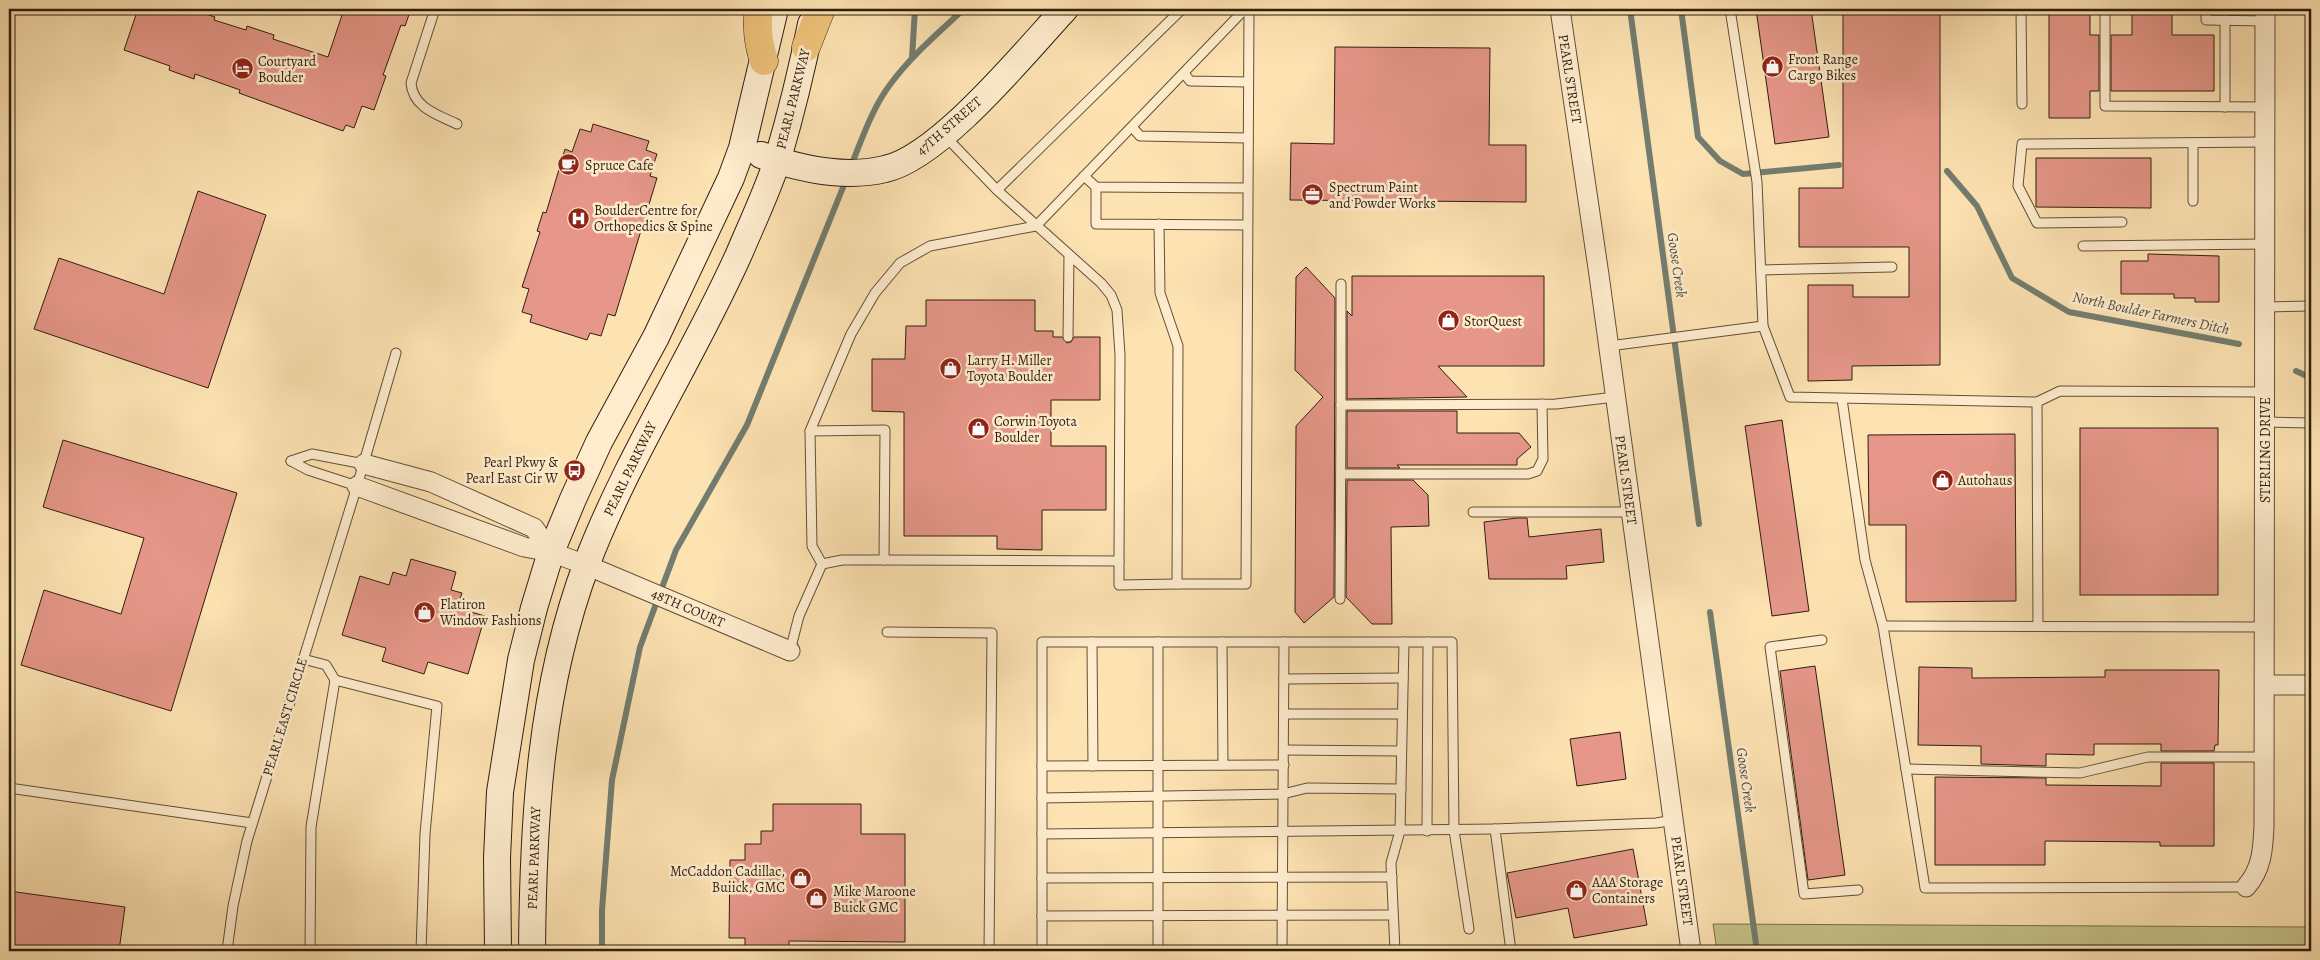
<svg xmlns="http://www.w3.org/2000/svg" width="2320" height="960" font-family="Alegreya,serif">
  <style>
    .green { fill: #c5c288; stroke: #7a704c }
    .lines { fill: none; stroke-linecap: round; stroke-linejoin: round }
    .stream { stroke: #727d6f; stroke-width: 6 }
    .building { fill: #e69789; stroke: #2f1e10 }
    .lane-casing { stroke: #624f38; stroke-width: 11 }
    .street-casing { stroke: #624f38; stroke-width: 21 }
    .secondary-casing { stroke: #2f1e10; stroke-width: 28 }
    .highway-casing { stroke: #2f1e10; stroke-width: 29 }
    .lane { stroke: #feeccd; stroke-width: 9 }
    .street { stroke: #feeccd; stroke-width: 19 }
    .secondary { stroke: #feeccd; stroke-width: 26 }
    .highway { stroke: #eec179; stroke-width: 28 }
    .labels { text-anchor: middle; dominant-baseline: central; stroke-width: 5; stroke-linejoin: round; paint-order: stroke }
    .poi-label { font-size: 14px; fill: #2f1e10; stroke: #feeccd; text-anchor: start }
    .street-label { font-size: 14px; fill: #2f1e10; stroke: #feeccd }
    .water-label { font-size: 15px; font-style: italic; fill: #514e3f; stroke: #feeccd }
  </style>
  <rect width="100%" height="100%" fill="#fde2b2"/>
  <filter id="stains"><feTurbulence type="fractalNoise" baseFrequency=".004" numOctaves="4"/><feColorMatrix values="0 0 0 0 .2 0 0 0 0 .09 0 0 0 0 .02 0 0 0 .5 -.17"/></filter>
  <radialGradient id="worn" r=".72"><stop offset=".6" stop-color="#630" stop-opacity="0"/><stop offset="1" stop-color="#630" stop-opacity=".3"/></radialGradient>
  <polygon class="green" points="1713,924 2311,927 2311,951 1717,951"/>
  <g class="lines">
    <g class="stream">
      <polyline points="1630,9 1699,524"/>
      <polyline points="1681,9 1698,137 1720,161 1743,174 1839,165"/>
      <polyline points="912,58 915,9"/>
      <path d="M851,166c11,-27 21,-57 38,-80 21,-29 49,-53 75,-77"/>
      <polyline points="1947,171 1977,206 2012,278 2069,312 2239,344"/>
      <polyline points="2296,371 2311,378"/>
      <polyline points="1710,612 1757,951"/>
      <polyline points="602,951 602,910 612,780 640,647 676,550 747,425 846,180"/>
    </g>
  </g>
  <g class="building">
    <polygon points="138,9 191,9 215,17 214,20 246,30 247,26 274,35 273,39 328,57 344,9 411,9 405,26 401,25 383,75 386,76 374,110 362,106 354,128 346,125 343,131 239,93 240,90 195,74 194,79 169,70 170,66 124,50"/>
    <polygon points="1756,9 1811,9 1829,137 1775,144"/>
    <polygon points="1843,9 1940,9 1940,365 1852,366 1852,380 1808,381 1808,285 1853,285 1853,297 1909,297 1909,247 1799,247 1799,188 1843,188"/>
    <polygon points="2049,9 2090,9 2090,35 2099,35 2099,91 2090,91 2090,118 2049,118"/>
    <polygon points="2132,9 2172,9 2172,35 2214,35 2214,91 2111,91 2111,35 2132,35"/>
    <polygon points="1335,47 1490,48 1489,145 1526,145 1526,202 1290,200 1291,143 1334,144"/>
    <polygon points="593,124 649,141 646,150 657,154 650,176 657,178 615,316 608,314 601,336 590,333 587,340 530,322 532,315 522,312 529,289 522,287 540,232 537,231 543,212 546,213 565,149 572,152 580,129 591,132"/>
    <polygon points="2036,158 2151,158 2151,208 2036,207"/>
    <polygon points="198,191 266,215 208,388 34,329 59,258 164,294"/>
    <polygon points="2148,254 2219,256 2219,302 2195,302 2195,298 2174,298 2174,294 2121,294 2121,261 2148,261"/>
    <polygon points="1306,267 1335,298 1334,597 1304,623 1295,612 1296,426 1323,397 1295,370 1296,277"/>
    <polygon points="1352,276 1544,276 1544,366 1438,366 1467,397 1347,399 1347,311 1352,316"/>
    <polygon points="926,300 1035,300 1035,331 1053,331 1053,337 1062,337 1067,343 1071,342 1074,337 1100,337 1100,400 1051,400 1051,446 1106,446 1106,510 1042,510 1042,550 997,549 997,536 904,536 904,412 872,411 872,359 905,359 906,326 926,326"/>
    <polygon points="1347,411 1457,411 1457,433 1519,433 1531,447 1517,459 1517,465 1397,465 1400,468 1347,468"/>
    <polygon points="1782,420 1809,611 1772,616 1745,426"/>
    <rect x="2080" y="428" width="138" height="167"/>
    <polygon points="2015,434 2016,601 1906,602 1906,525 1869,525 1868,435"/>
    <polygon points="63,440 237,493 171,711 21,665 44,590 121,614 144,538 43,507"/>
    <polygon points="1347,480 1413,480 1428,495 1429,526 1391,527 1392,624 1372,624 1346,597"/>
    <polygon points="1517,518 1527,518 1529,537 1601,529 1604,562 1566,566 1567,579 1489,579 1484,522"/>
    <polygon points="411,559 456,572 451,590 462,593 457,608 485,616 468,674 428,662 424,674 382,661 386,648 342,635 360,576 389,585 393,572 406,576"/>
    <polygon points="1815,666 1845,875 1808,880 1780,671"/>
    <polygon points="1919,667 1972,668 1972,678 2105,677 2105,670 2219,670 2218,745 2215,745 2214,751 2161,751 2161,744 2094,744 2094,755 2046,754 2046,766 1981,764 1981,746 1918,745"/>
    <polygon points="1620,732 1626,779 1577,786 1570,739"/>
    <polygon points="2161,763 2214,763 2214,846 2160,846 2160,842 2045,841 2045,865 1935,865 1935,777 2046,778 2046,785 2161,786"/>
    <polygon points="773,804 861,804 861,834 905,834 905,942 789,941 789,951 745,951 745,938 729,938 730,860 745,860 745,844 761,844 761,831 773,831"/>
    <polygon points="1633,849 1647,925 1574,938 1568,908 1516,918 1507,873"/>
    <polygon points="9,891 125,907 119,951 9,951"/>
  </g>
  <g class="lines">
    <defs>
      <g id="lane">
        <path d="M435,9l-24,74c2,25 27,32 46,41"/>
        <polyline points="1730,9 1757,182 1763,326 1790,397 2037,402 2060,391 2265,392"/>
        <polyline points="2021,9 2022,104"/>
        <polyline points="2105,9 2105,106 2265,107"/>
        <polyline points="2206,9 2206,20 2265,21"/>
        <polyline points="2225,20 2225,107"/>
        <polyline points="1184,73 1190,81 1248,82"/>
        <polyline points="1132,127 1140,136 1248,138"/>
        <polyline points="945,136 997,190 1182,9"/>
        <polyline points="2193,143 2193,201"/>
        <polyline points="1084,176 1096,187 1247,188"/>
        <polyline points="1096,187 1096,224 1247,225"/>
        <polyline points="2122,222 2037,223 2018,186 2022,144 2265,142"/>
        <polyline points="1159,224 1160,293 1178,346 1177,584 1246,584 1249,9"/>
        <polyline points="2083,246 2265,244"/>
        <polyline points="1761,270 1892,267"/>
        <polyline points="1341,284 1341,405 1556,404 1615,397"/>
        <polyline points="2265,307 2311,306"/>
        <polyline points="1068,337 1069,256"/>
        <polyline points="1609,346 1763,326"/>
        <polyline points="1842,399 1865,560 1883,626 1925,888 2246,887"/>
        <polyline points="2037,402 2038,626"/>
        <polyline points="2265,422 2311,423"/>
        <polyline points="810,431 885,430 884,560 842,560 822,564"/>
        <polyline points="291,461 312,454 364,464"/>
        <polyline points="291,461 308,470 357,486"/>
        <polyline points="1341,474 1528,474 1537,471 1543,459 1542,404"/>
        <polyline points="1473,512 1631,512"/>
        <polyline points="884,560 1119,561 1120,355 1117,310 1111,295 1101,283 997,190"/>
        <polyline points="1119,561 1119,585 1177,584"/>
        <polyline points="822,564 812,546 810,431 851,334 875,293 900,263 930,246 1036,226 1245,9"/>
        <polyline points="1340,599 1341,405"/>
        <polyline points="1883,626 2265,627"/>
        <polyline points="887,632 992,633 989,951"/>
        <polyline points="1822,640 1770,647 1804,894 1858,890"/>
        <polyline points="1092,642 1093,766"/>
        <polyline points="1158,642 1158,951"/>
        <polyline points="1222,642 1223,765"/>
        <polyline points="790,651 799,616 822,564"/>
        <polyline points="303,659 326,665 335,680"/>
        <polyline points="1284,679 1403,678"/>
        <polyline points="1284,714 1402,714"/>
        <polyline points="1284,750 1401,751"/>
        <polyline points="1042,766 1284,765"/>
        <polyline points="1906,769 2080,773 2148,757 2265,757"/>
        <polyline points="9,788 252,823"/>
        <polyline points="1042,798 1283,794 1307,788 1401,789"/>
        <polyline points="1427,831 1428,642"/>
        <polyline points="1042,834 1495,829"/>
        <polyline points="1042,878 1392,877"/>
        <polyline points="1042,916 1393,915"/>
        <polyline points="227,951 233,906 247,841 357,486 396,353"/>
        <polyline points="310,951 311,827 335,680 437,706 425,834 421,951"/>
        <polyline points="1042,951 1042,642 1452,642 1454,830 1469,929"/>
        <polyline points="1282,951 1284,642"/>
        <polyline points="1395,951 1391,863 1400,831 1404,642"/>
        <polyline points="1511,951 1495,829 1656,823 1674,820"/>
      </g>
      <g id="street">
        <polyline points="1560,9 1599,275 1691,951"/>
        <polyline points="364,464 431,482 534,528 551,552"/>
        <polyline points="357,486 524,547 551,552 586,565 790,651"/>
        <polyline points="2265,685 2311,685"/>
        <path d="M2246,887c16,-18 17,-38 18,-61l1,-817"/>
      </g>
      <g id="secondary">
        <path d="M761,155c39,14 83,24 124,14 55,-12 140,-117 180,-160"/>
        <polyline points="498,951 497,858 500,792 521,660 534,608 551,552 573,499 599,442 656,337 731,178 742,148 775,9"/>
        <path d="M532,951c1,-131 8,-263 55,-388 41,-107 105,-204 152,-309 13,-31 29,-64 39,-96 13,-44 24,-89 33,-134"/>
      </g>
      <g id="highway">
        <path d="M759,9c-3,19 -1,34 5,52"/>
        <polyline points="806,47 821,9"/>
      </g>
    </defs>
    <use href="#lane" class="lane-casing"/>
    <use href="#street" class="street-casing"/>
    <use href="#secondary" class="secondary-casing"/>
    <use href="#highway" class="highway-casing"/>
    <use href="#lane" class="lane"/>
    <use href="#street" class="street"/>
    <use href="#secondary" class="secondary"/>
    <use href="#highway" class="highway"/>
  </g>
  <defs>
    <symbol id="shop-disc" viewBox="-11 -11 22 22"><circle r="9.5" fill="#8f2418" stroke="#feeccd"/><path d="M-5-2.5h2.3a2.7 3.5 0 0 1 5.4 0H5L5.5 6h-11ZM-1.5-2.5h3a1.5 2.3 0 0 0-3 0Z" fill="#fff"/></symbol>
    <symbol id="hotel-disc" viewBox="-11 -11 22 22"><circle r="9.5" fill="#8f2418" stroke="#feeccd"/><path d="M-6-4.5h1.5V1H6V5H4.5V3h-9V5H-6ZM-4 0a1.8 1.8 0 1 1 3.6 0ZM.5 0V-2.5h3Q6-2.5 6 0Z" fill="#fff"/></symbol>
    <symbol id="cafe-disc" viewBox="-11 -11 22 22"><circle r="9.5" fill="#8f2418" stroke="#feeccd"/><path d="M-5.5-4.5H6V0H3Q3 3.5 0 3.5H-2.5Q-5.5 3.5-5.5 0ZM3-3.2v2h1.7v-2ZM-6 4.5H4V6H-6Z" fill="#fff"/></symbol>
    <symbol id="office-disc" viewBox="-11 -11 22 22"><circle r="9.5" fill="#8f2418" stroke="#feeccd"/><path d="M-6-3h4V-5.5h4V-3h4V5H-6ZM-1-4.5V-3h2v-1.5ZM-6 0V1H6V0Z" fill="#fff"/></symbol>
    <symbol id="hospital-disc" viewBox="-11 -11 22 22"><circle r="9.5" fill="#8f2418" stroke="#feeccd"/><path d="M-5-5h3v3.5h4V-5h3V5h-3V1.5h-4V5h-3Z" fill="#fff"/></symbol>
    <symbol id="bus-disc" viewBox="-11 -11 22 22"><circle r="9.5" fill="#8f2418" stroke="#feeccd"/><path d="M-5-6H5V4H4V6H2V4H-2V6H-4V4H-5ZM-3.5-4V0h7V-4ZM-3.5 1.2v1.5H-2V1.2ZM2 1.2v1.5H3.5V1.2Z" fill="#fff"/></symbol>
  </defs>
  <g fill-rule="evenodd">
    <use href="#shop-disc" x="1760" y="54" width="25" height="25"/>
    <use href="#hotel-disc" x="230" y="56" width="25" height="25"/>
    <use href="#cafe-disc" x="556" y="152" width="25" height="25"/>
    <use href="#office-disc" x="1300" y="182" width="25" height="25"/>
    <use href="#hospital-disc" x="566" y="206" width="25" height="25"/>
    <use href="#shop-disc" x="1436" y="308" width="25" height="25"/>
    <use href="#shop-disc" x="938" y="356" width="25" height="25"/>
    <use href="#shop-disc" x="966" y="416" width="25" height="25"/>
    <use href="#bus-disc" x="562" y="458" width="25" height="25"/>
    <use href="#shop-disc" x="1930" y="468" width="25" height="25"/>
    <use href="#shop-disc" x="412" y="600" width="25" height="25"/>
    <use href="#shop-disc" x="788" y="866" width="25" height="25"/>
    <use href="#shop-disc" x="1564" y="878" width="25" height="25"/>
    <use href="#shop-disc" x="804" y="886" width="25" height="25"/>
  </g>
  <g class="labels">
    <g class="poi-label">
      <text x="1788" y="59">Front Range<tspan x="1788" dy="16">Cargo Bikes</tspan></text>
      <text x="258" y="61">Courtyard<tspan x="258" dy="16">Boulder</tspan></text>
      <text x="585" y="165">Spruce Cafe</text>
      <text x="1329" y="187">Spectrum Paint<tspan x="1329" dy="16">and Powder Works</tspan></text>
      <text x="594" y="210">BoulderCentre for<tspan x="594" dy="16">Orthopedics &amp; Spine</tspan></text>
      <text x="1464" y="321">StorQuest</text>
      <text x="967" y="360">Larry H. Miller<tspan x="967" dy="16">Toyota Boulder</tspan></text>
      <text x="994" y="421">Corwin Toyota<tspan x="994" dy="16">Boulder</tspan></text>
      <text x="558" y="462" text-anchor="end">Pearl Pkwy &amp;<tspan x="558" dy="16">Pearl East Cir W</tspan></text>
      <text x="1958" y="480">Autohaus</text>
      <text x="440" y="604">Flatiron<tspan x="440" dy="16">Window Fashions</tspan></text>
      <text x="785" y="871" text-anchor="end">McCaddon Cadillac,<tspan x="785" dy="16">Buiick, GMC</tspan></text>
      <text x="1592" y="882">AAA Storage<tspan x="1592" dy="16">Containers</tspan></text>
      <text x="833" y="891">Mike Maroone<tspan x="833" dy="16">Buick GMC</tspan></text>
    </g>
    <g class="street-label">
      <text transform="translate(1570 79) rotate(81)">PEARL STREET</text>
      <text transform="translate(793 99) rotate(-76)">PEARL PARKWAY</text>
      <text transform="translate(949 126) rotate(-41)">47TH STREET</text>
      <text transform="translate(2265 450) rotate(-90)">STERLING DRIVE</text>
      <text transform="translate(630 469) rotate(-64)">PEARL PARKWAY</text>
      <text transform="translate(1626 480) rotate(82)">PEARL STREET</text>
      <text transform="translate(688 608) rotate(23)">48TH COURT</text>
      <text transform="translate(285 717) rotate(-73)">PEARL EAST CIRCLE</text>
      <text transform="translate(534 858) rotate(-88)">PEARL PARKWAY</text>
      <text transform="translate(1682 881) rotate(82)">PEARL STREET</text>
    </g>
    <g class="water-label">
      <text transform="translate(1677 265) rotate(82)">Goose Creek</text>
      <text transform="translate(2151 313) rotate(12)">North Boulder Farmers Ditch</text>
      <text transform="translate(1746 780) rotate(82)">Goose Creek</text>
    </g>
  </g>
  <rect width="2320" height="960" fill="none" stroke="#fde2b2" stroke-width="30"/>
  <rect x="10" y="10" width="2300" height="940" fill="none" stroke="#2f1e10" stroke-width="2.5"/>
  <rect x="15" y="15" width="2290" height="930" fill="none" stroke="#2f1e10"/>
  <rect width="100%" height="100%" filter="url(#stains)"/>
  <rect width="100%" height="100%" fill="url(#worn)"/>
</svg>
